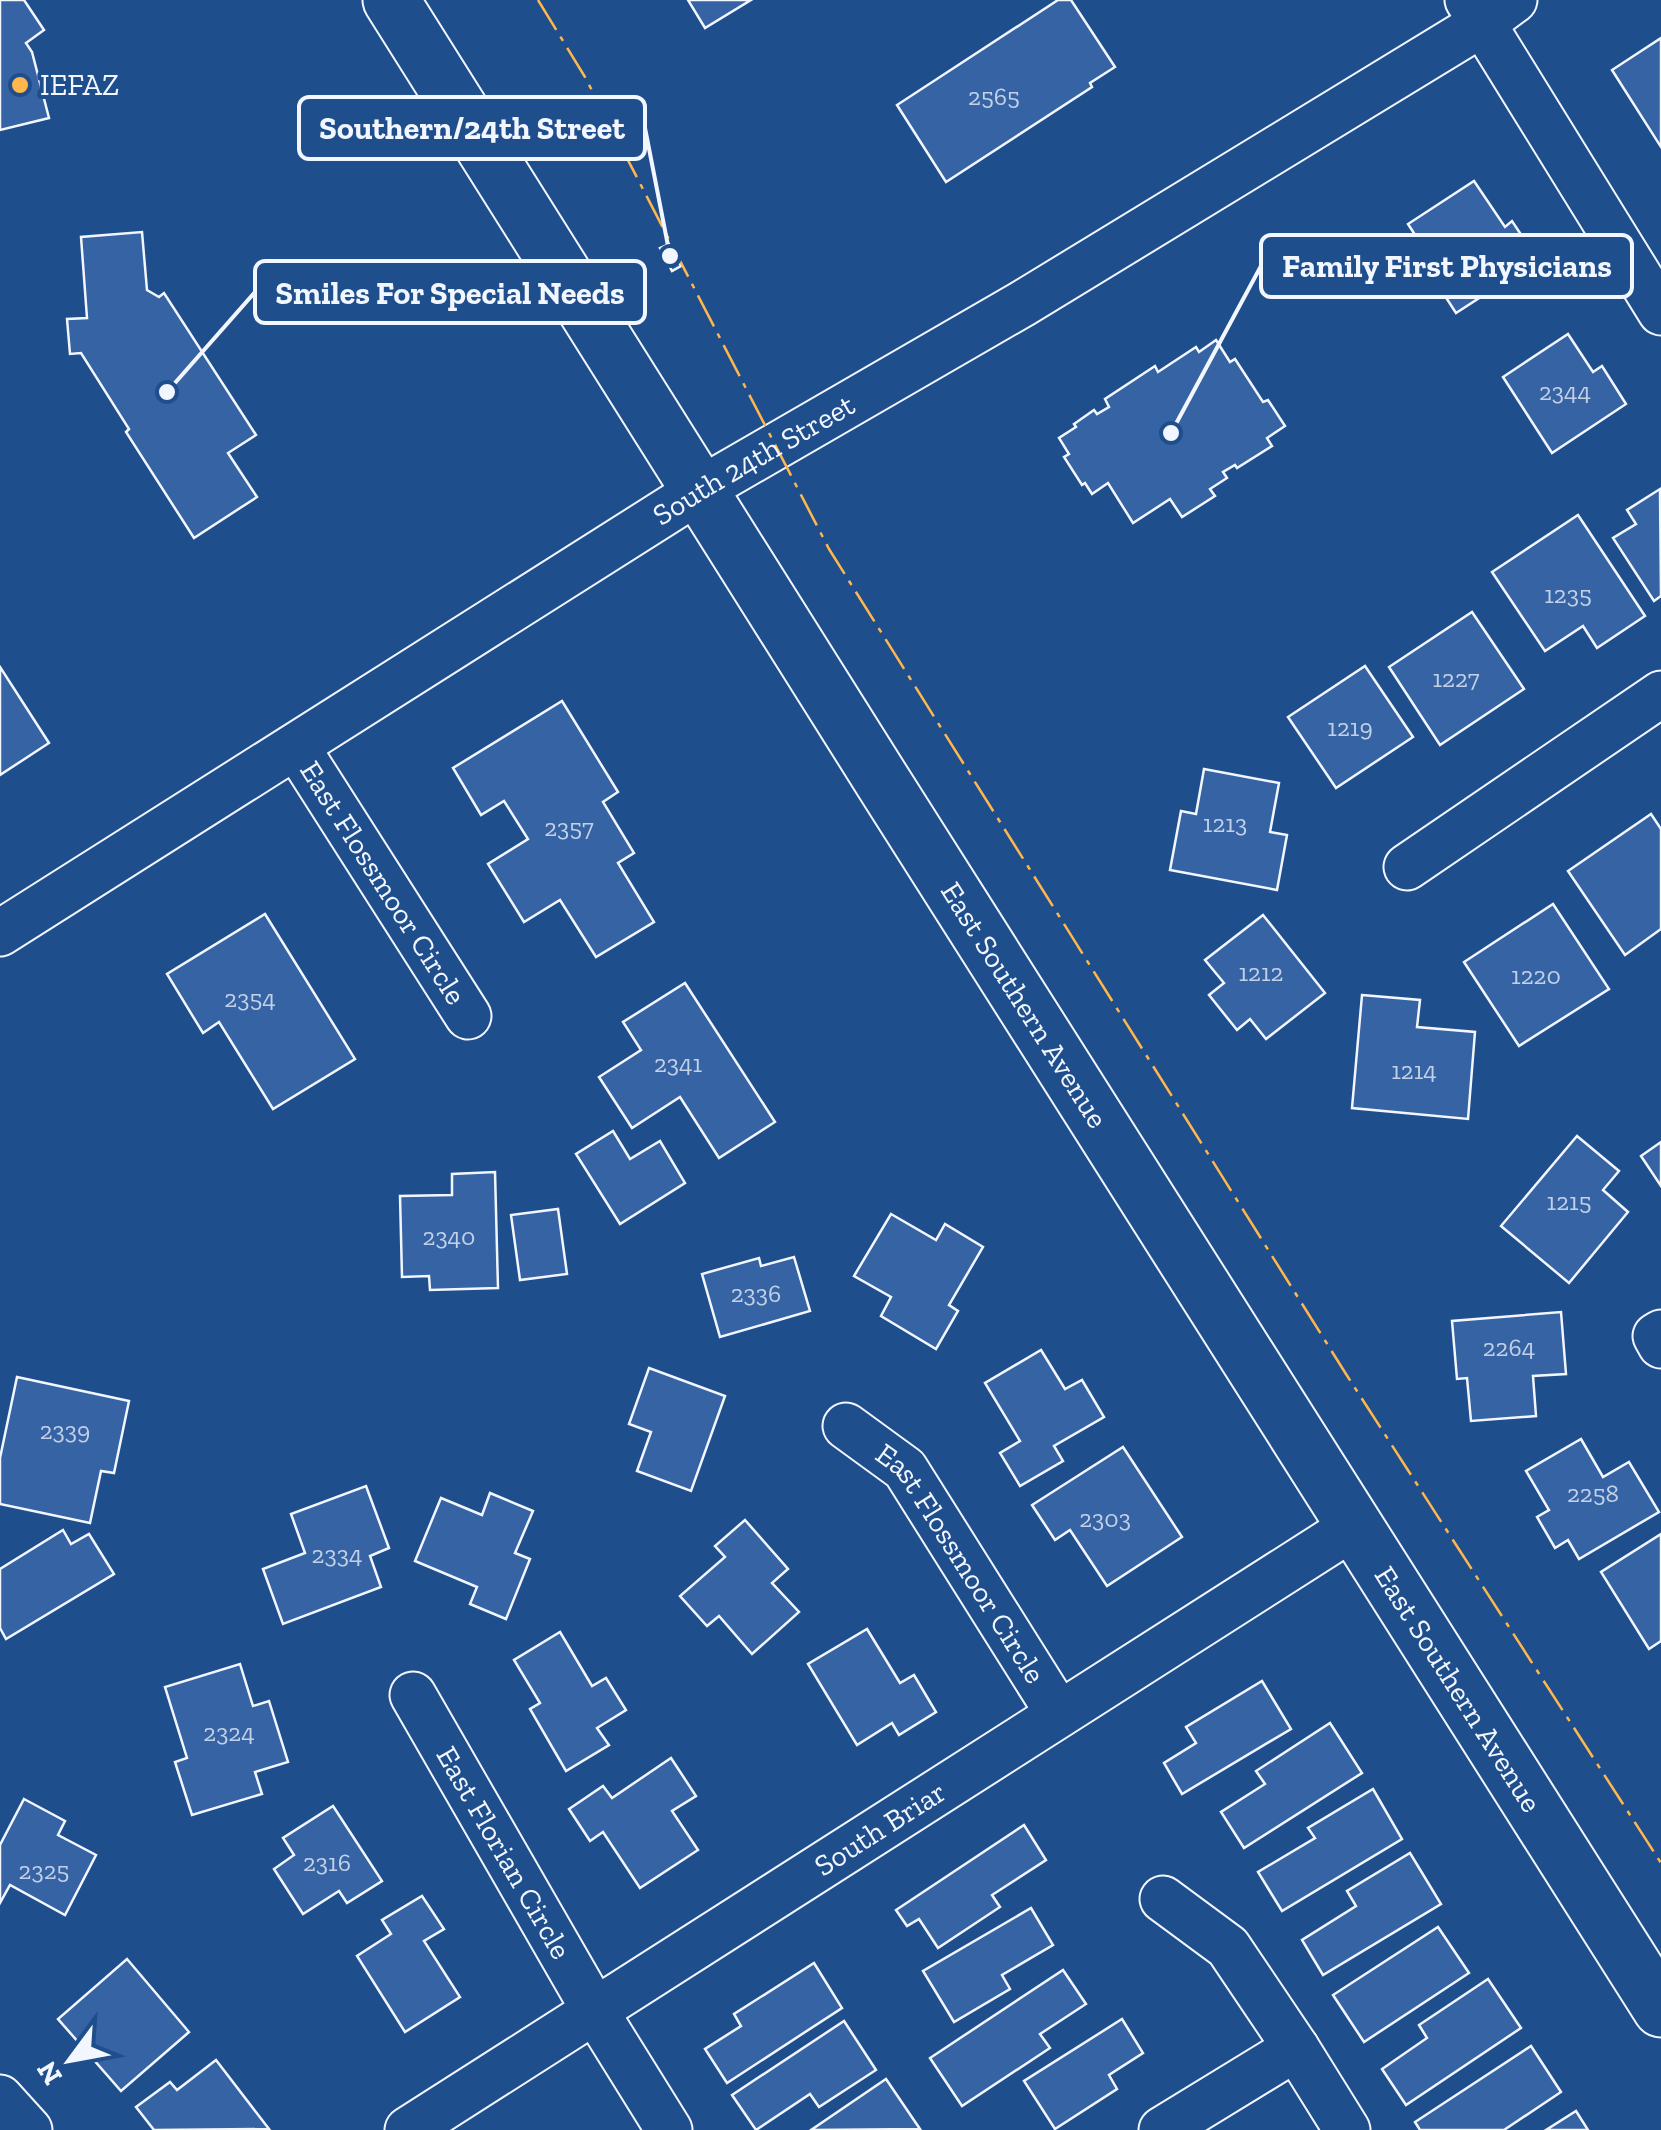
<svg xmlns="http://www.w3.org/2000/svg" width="1661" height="2130" font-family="'Zilla Slab',serif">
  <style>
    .building { fill: #3563a3; stroke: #f2f6ff; stroke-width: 2.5 }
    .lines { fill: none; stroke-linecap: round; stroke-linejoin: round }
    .minor-casing { stroke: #f2f6ff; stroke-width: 49 }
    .major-casing { stroke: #f2f6ff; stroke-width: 59 }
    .minor { stroke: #1f4e8c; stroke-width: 45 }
    .major { stroke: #1f4e8c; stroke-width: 55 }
    .power { stroke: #ffb74d; stroke-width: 2.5; stroke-dasharray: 35 8 5 8; stroke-linecap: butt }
    .poi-dot { fill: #ffb74d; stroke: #1f4e8c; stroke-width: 4 }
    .labels { text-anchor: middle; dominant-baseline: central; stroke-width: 8; stroke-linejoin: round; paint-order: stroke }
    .number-label { font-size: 25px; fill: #c3d1e8 }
    .poi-label { font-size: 30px; fill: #f2f6ff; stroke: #1f4e8c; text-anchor: start }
    .street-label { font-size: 30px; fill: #f2f6ff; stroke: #1f4e8c }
    .leader { fill: none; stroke: #f2f6ff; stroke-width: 4 }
    .callout-dot { fill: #f2f6ff; stroke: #1f4e8c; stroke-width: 4 }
    .callout { fill: #1f4e8c; stroke: #f2f6ff; stroke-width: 4 }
    .callout-label { font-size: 32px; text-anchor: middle; font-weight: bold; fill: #f2f6ff }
  </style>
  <rect width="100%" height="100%" fill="#1f4e8c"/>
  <g class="building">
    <polygon points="0,0 24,0 44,30 26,43 32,52 49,118 0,130"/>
    <polygon points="688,0 751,0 705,28"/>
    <polygon points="1058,0 1071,0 1115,67 1090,83 1092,87 946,182 897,105"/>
    <polygon points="1661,38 1661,147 1612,70"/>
    <polygon points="1474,181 1505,227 1512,221 1538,260 1456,313 1416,251 1423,247 1408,224"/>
    <polygon points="142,232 147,290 159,297 164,293 256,435 228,453 257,497 194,538 126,432 129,429 81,353 70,354 67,319 87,318 81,237"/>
    <polygon points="669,244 681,266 672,271 660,248"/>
    <polygon points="1568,334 1593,372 1602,366 1626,404 1552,453 1503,377"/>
    <polygon points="1216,340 1230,362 1235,359 1263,402 1268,400 1285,426 1267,438 1272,446 1237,468 1235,465 1223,472 1227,478 1210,489 1215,496 1182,517 1170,499 1133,523 1108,483 1092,494 1085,483 1082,485 1064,457 1069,454 1059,438 1076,427 1074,424 1094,410 1097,414 1109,407 1105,399 1155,366 1158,372 1196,347 1199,352"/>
    <polygon points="1660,489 1661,596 1654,601 1613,538 1636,524 1627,510"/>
    <polygon points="1578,515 1645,616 1597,648 1583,626 1545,651 1492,572"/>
    <polygon points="1472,612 1524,689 1440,745 1389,667"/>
    <polygon points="1365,666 1413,737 1336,788 1288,717"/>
    <polygon points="0,667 49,743 0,775"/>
    <polygon points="562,701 618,792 603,802 634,853 618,863 654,922 596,957 560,900 524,922 488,864 528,839 504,801 481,815 453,768"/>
    <polygon points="1204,769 1279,783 1270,832 1287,835 1277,890 1170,870 1181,811 1196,814"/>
    <polygon points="1651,814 1661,829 1661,929 1625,955 1568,871"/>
    <polygon points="1553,904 1609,989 1519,1046 1464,962"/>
    <polygon points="265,914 355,1059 273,1109 219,1022 203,1033 167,974"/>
    <polygon points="1263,915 1325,993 1266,1039 1250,1019 1237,1030 1209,995 1224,983 1205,960"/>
    <polygon points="685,983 775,1122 719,1158 680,1097 632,1128 599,1077 641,1050 623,1022"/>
    <polygon points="1362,995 1420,1000 1417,1027 1475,1032 1468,1119 1352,1108"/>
    <polygon points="613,1131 630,1159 660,1141 685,1183 620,1224 576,1154"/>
    <polygon points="1577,1136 1619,1171 1603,1190 1628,1212 1569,1283 1501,1226"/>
    <polygon points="1661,1142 1661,1186 1641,1156"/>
    <polygon points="495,1172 498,1288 430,1290 429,1276 402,1277 400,1196 452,1195 452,1174"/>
    <polygon points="558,1209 567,1274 520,1280 511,1215"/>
    <polygon points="891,1214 936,1240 945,1224 983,1247 949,1305 958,1311 936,1349 881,1316 891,1297 854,1276"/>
    <polygon points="794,1257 810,1311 720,1337 702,1274 759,1258 761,1266"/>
    <polygon points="1561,1312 1566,1374 1533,1376 1536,1416 1471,1421 1467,1378 1457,1379 1452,1321"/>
    <polygon points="1041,1350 1065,1389 1082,1380 1104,1417 1054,1446 1063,1461 1020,1486 1000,1453 1020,1441 985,1383"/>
    <polygon points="649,1368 725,1396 691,1491 637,1471 651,1432 629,1424"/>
    <polygon points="17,1377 129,1401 114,1473 101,1471 90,1523 0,1504 0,1458"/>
    <polygon points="1581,1439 1603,1477 1629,1462 1659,1512 1579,1559 1568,1540 1555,1548 1537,1517 1549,1510 1526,1471"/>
    <polygon points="1123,1447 1182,1537 1107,1586 1070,1530 1055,1540 1032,1505"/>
    <polygon points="366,1486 389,1548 370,1556 381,1587 283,1624 263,1569 305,1553 291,1514"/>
    <polygon points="490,1493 533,1511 515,1553 530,1559 506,1619 470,1604 477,1587 415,1561 441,1498 482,1515"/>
    <polygon points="745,1520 788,1569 772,1583 799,1612 752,1654 719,1616 707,1626 680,1596 725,1557 715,1546"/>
    <polygon points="63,1530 71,1544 89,1534 114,1574 6,1639 0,1628 0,1569"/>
    <polygon points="1661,1534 1661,1641 1649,1649 1601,1572"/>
    <polygon points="867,1629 900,1683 914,1675 936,1712 899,1735 892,1723 857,1745 808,1664"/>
    <polygon points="560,1632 592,1686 606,1678 626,1710 597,1728 609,1745 566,1771 530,1709 540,1703 514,1660"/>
    <polygon points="240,1664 253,1706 269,1701 288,1762 255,1772 262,1794 192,1815 175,1762 187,1758 165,1687"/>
    <polygon points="1262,1681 1291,1729 1182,1794 1164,1763 1196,1743 1186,1727"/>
    <polygon points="1330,1723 1362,1773 1244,1848 1221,1812 1265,1784 1256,1771"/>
    <polygon points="671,1758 696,1796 672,1811 698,1850 640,1888 603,1832 590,1841 569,1809 603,1786 612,1798"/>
    <polygon points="1373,1789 1402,1839 1282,1911 1258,1872 1315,1838 1308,1828"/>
    <polygon points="24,1799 65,1821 58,1835 96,1855 65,1915 10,1885 0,1903 0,1845"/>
    <polygon points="333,1806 382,1881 347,1903 339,1891 303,1914 274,1869 294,1855 283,1838"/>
    <polygon points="1024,1825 1046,1860 992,1895 1000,1907 938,1948 919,1919 907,1926 896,1910"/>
    <polygon points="1410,1853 1441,1904 1323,1975 1302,1940 1356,1906 1347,1891"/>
    <polygon points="422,1896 444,1929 424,1941 460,1997 405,2032 357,1956 391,1934 382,1920"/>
    <polygon points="1031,1908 1053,1945 1002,1975 1010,1989 954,2022 923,1971"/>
    <polygon points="1438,1927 1469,1973 1364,2042 1333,1995"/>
    <polygon points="127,1959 189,2032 121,2091 58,2019"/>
    <polygon points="814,1963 842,2008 727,2083 705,2049 741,2026 734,2014"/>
    <polygon points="1063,1970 1086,2004 1040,2034 1050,2048 962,2106 930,2058"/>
    <polygon points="1488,1979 1521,2028 1406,2105 1382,2069 1427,2038 1419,2025"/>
    <polygon points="1122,2019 1143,2053 1109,2075 1117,2089 1055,2129 1024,2081"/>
    <polygon points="844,2021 876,2070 819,2107 810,2094 756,2130 732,2095"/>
    <polygon points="1531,2046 1561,2092 1504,2130 1420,2130 1415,2122"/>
    <polygon points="216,2060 269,2129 154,2130 136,2107 170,2082 177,2090"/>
    <polygon points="886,2079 920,2129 811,2130"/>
    <polygon points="1576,2111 1588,2130 1546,2130"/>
  </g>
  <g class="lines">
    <defs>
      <g id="minor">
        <polyline points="1468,0 1661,312"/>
        <path id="s1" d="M297,748l171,268"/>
        <polyline points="1407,867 1661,694"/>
        <path id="s2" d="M0,933l700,-443 322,-186 461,-281 31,-23"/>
        <polyline points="1661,1333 1656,1336 1661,1345"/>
        <path id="s3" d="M846,1426l59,43 154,245"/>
        <path id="s4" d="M413,1695l182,316 74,119"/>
        <polyline points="1163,1899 1228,1947 1296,2048 1347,2130"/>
        <polyline points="0,2098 29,2130"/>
        <path id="s5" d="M408,2130l945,-603"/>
        <polyline points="1162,2130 1296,2048"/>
      </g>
      <g id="major">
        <path id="s6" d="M391,0l492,782 778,1227"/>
      </g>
    </defs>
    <use href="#minor" class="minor-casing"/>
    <use href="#major" class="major-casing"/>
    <use href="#minor" class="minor"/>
    <use href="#major" class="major"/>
    <polyline class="power" points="538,0 585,77 829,549 1346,1374 1661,1863"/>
  </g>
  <circle class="poi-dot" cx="20" cy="85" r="10"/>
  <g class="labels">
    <g class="number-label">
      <text x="994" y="96">2565</text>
      <text x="1565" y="391">2344</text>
      <text x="1568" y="594">1235</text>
      <text x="1456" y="678">1227</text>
      <text x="1350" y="727">1219</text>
      <text x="1225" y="823">1213</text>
      <text x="569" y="827">2357</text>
      <text x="1261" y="972">1212</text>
      <text x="1536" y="975">1220</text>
      <text x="250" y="998">2354</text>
      <text x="678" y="1063">2341</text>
      <text x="1414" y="1070">1214</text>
      <text x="1569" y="1201">1215</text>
      <text x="449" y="1236">2340</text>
      <text x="756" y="1293">2336</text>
      <text x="1509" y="1347">2264</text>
      <text x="65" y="1430">2339</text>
      <text x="1593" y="1493">2258</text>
      <text x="1105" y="1518">2303</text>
      <text x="337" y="1554">2334</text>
      <text x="229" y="1732">2324</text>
      <text x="327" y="1862">2316</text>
      <text x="44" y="1870">2325</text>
    </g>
    <g class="poi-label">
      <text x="40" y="85">IEFAZ</text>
    </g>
    <g class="street-label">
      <text stroke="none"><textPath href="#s2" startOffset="890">South 24th Street</textPath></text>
      <text stroke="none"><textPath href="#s1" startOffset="160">East Flossmoor Circle</textPath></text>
      <text stroke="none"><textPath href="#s6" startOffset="1188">East Southern Avenue</textPath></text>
      <text stroke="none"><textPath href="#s3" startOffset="182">East Flossmoor Circle</textPath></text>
      <text stroke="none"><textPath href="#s6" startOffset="1998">East Southern Avenue</textPath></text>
      <text stroke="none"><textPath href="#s5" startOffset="560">South Briar</textPath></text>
      <text stroke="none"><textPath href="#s4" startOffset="182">East Florian Circle</textPath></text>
    </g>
  </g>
  <path class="leader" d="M670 256L645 128M1171 433L1261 266M167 392L255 292"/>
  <g class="callout-dot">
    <circle cx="670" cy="256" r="10"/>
    <circle cx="1171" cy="433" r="10"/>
    <circle cx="167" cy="392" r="10"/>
  </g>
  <g class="callout">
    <rect x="299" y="97" width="346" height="62" rx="10"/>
    <rect x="1261" y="235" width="371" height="62" rx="10"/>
    <rect x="255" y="261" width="390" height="62" rx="10"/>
  </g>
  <g class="callout-label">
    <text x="472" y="139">Southern/24th Street</text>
    <text x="1447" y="277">Family First Physicians</text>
    <text x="450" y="304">Smiles For Special Needs</text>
  </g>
  <g transform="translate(70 2060) rotate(238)" stroke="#1f4e8c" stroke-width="8" paint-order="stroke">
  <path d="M0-8L18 38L0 25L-18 38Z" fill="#f2f6ff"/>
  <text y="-15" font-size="28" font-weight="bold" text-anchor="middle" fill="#f2f6ff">N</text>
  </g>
</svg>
